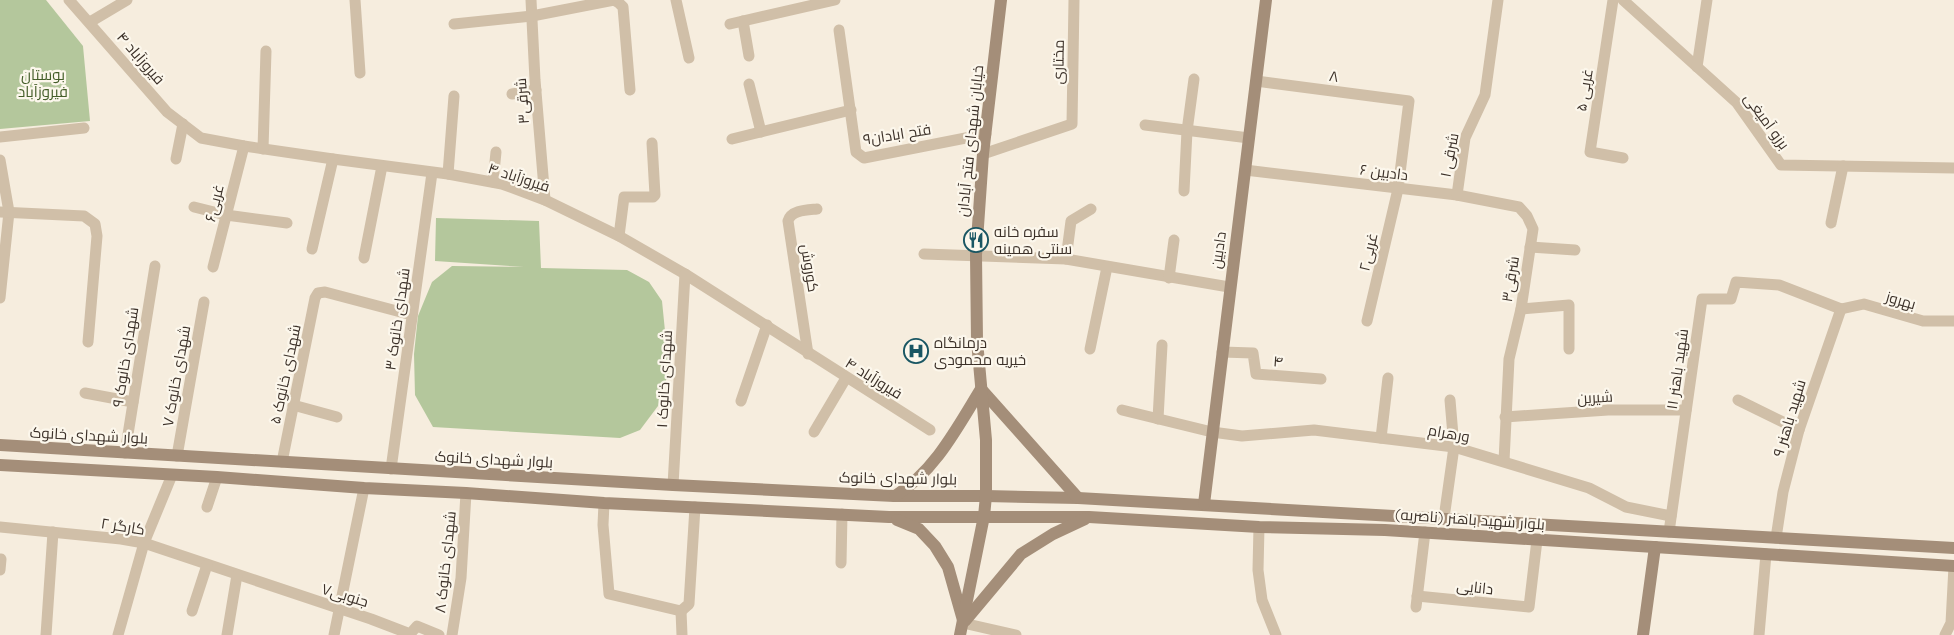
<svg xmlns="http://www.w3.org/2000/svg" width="1954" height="635" font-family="Quicksand,Cairo,sans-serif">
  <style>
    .green { fill: #b4c79c }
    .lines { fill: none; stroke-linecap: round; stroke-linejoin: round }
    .street { stroke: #d0bfa8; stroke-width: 11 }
    .secondary { stroke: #a48e79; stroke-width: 12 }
    .labels { text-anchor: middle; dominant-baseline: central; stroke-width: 4.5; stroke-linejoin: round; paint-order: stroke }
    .street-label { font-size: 15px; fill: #3c3129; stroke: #fcf7ec }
    .park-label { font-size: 15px; fill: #445e29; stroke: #fcf7ec }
    .poi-label { font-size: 15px; fill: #3c3129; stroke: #fcf7ec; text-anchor: start }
  </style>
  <rect width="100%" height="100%" fill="#f6edde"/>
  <g class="green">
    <polygon points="0,0 46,0 83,46 90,121 0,129"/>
    <polygon points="436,218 539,221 541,268 627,270 649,282 662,301 669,371 658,406 640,430 620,438 433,427 415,395 414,354 418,316 432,282 452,266 524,267 435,261"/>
  </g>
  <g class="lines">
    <g class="street">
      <polyline points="69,0 167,112 201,138 244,146 333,159 448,174 502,184 545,200 619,236 685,274 930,430"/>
      <polyline points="355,0 360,73"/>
      <polyline points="531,0 535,80 545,200"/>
      <polyline points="676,0 689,58"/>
      <polyline points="1613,0 1590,152 1623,158"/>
      <polyline points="1623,0 1737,103 1781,165 1954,168"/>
      <polyline points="743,21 749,56"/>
      <polyline points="90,22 127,0"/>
      <polyline points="454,24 532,16 614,0 619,3 623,7 630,90"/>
      <polyline points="730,24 835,0"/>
      <polyline points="839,30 856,152 864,158 986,134"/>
      <polyline points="1697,67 1707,0"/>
      <polyline points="1256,81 1409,101 1398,189 1367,321"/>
      <polyline points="749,84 761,132"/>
      <polyline points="512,94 536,90"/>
      <polyline points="1145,125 1249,138"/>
      <polyline points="0,137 84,128"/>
      <polyline points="732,139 851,110"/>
      <polyline points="263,149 266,51"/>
      <polyline points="983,154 1072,124 1074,0"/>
      <polyline points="176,159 183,124"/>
      <polyline points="0,160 9,212 0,298"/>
      <polyline points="1245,170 1457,195 1519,207 1527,216 1533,229 1521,309 1509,359 1504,461"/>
      <polyline points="448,174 454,96"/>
      <polyline points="493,182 496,152"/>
      <polyline points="1184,191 1187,131 1194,79"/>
      <polyline points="1457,195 1465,138 1485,95 1498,0"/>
      <polyline points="194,207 226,215 287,223"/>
      <polyline points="0,212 84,216 95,224 97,236 88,342"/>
      <polyline points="1831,223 1843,166"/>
      <polyline points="619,236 624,197 653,197 655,195 652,143"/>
      <polyline points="1530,247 1575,250"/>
      <polyline points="312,249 333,159"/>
      <polyline points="924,254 1066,259 1229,287"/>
      <polyline points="364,258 382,166"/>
      <polyline points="1066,259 1071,221 1091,209"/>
      <polyline points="213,267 244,146"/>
      <polyline points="1169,278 1174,240"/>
      <polyline points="1521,309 1569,305 1569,349"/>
      <polyline points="1841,309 1864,304 1923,321 1954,321"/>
      <polyline points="1090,349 1107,267"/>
      <polyline points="1222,352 1253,353 1256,374 1321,379"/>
      <path d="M808,354l-20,-133c3,-11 19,-11 29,-12"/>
      <polyline points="85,393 133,402"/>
      <polyline points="1738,400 1799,430"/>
      <polyline points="741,401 767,325"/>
      <polyline points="293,405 337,417"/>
      <polyline points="1122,410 1212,432 1242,436 1314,430 1454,447 1589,488 1626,507 1671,516"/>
      <polyline points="1505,417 1608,410 1686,410"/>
      <polyline points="1158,419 1162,345"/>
      <polyline points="814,432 846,378"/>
      <polyline points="1381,438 1388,378"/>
      <polyline points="125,453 155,266"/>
      <polyline points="177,456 204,302"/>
      <polyline points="282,462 315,298 318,293 325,292 412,315"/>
      <polyline points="391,469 432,173"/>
      <polyline points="673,485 685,274"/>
      <polyline points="604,503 603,525 609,594 681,611"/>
      <polyline points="207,507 217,477"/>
      <polyline points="1444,518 1454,447 1450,400"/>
      <polyline points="0,527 121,539 144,543 371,619 410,634 417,626 439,635"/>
      <polyline points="1259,527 1258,570 1262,600 1276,635"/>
      <polyline points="1669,532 1702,299 1731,299 1736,282 1779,285 1841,309"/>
      <polyline points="1776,538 1783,492 1799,430 1841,309"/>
      <polyline points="841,563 842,514"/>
      <polyline points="0,570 1,559"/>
      <polyline points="1417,596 1529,607 1537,540"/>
      <polyline points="1416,607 1425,532"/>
      <polyline points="192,611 207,565"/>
      <polyline points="681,611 689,604 695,507"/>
      <polyline points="681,611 682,635"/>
      <polyline points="963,623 1016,635"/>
      <polyline points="46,635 53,532"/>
      <polyline points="118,635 144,543 172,475"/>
      <polyline points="227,635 237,575"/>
      <polyline points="334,635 364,488"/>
      <polyline points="452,635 461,578 466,493"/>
      <polyline points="1759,635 1766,554"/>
      <polyline points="1945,635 1951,623 1954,566"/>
    </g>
    <g class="secondary">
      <polyline points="0,445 673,485 894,496 986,496 1078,498 1954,548"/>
      <polyline points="0,465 217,477 364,488 466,493 604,503 889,517 1089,517 1259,527 1385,530 1954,566"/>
      <path d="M895,496c40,-25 62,-68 86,-107l97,109"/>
      <polyline points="1204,504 1266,0"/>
      <polyline points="897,520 919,529 935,546 948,567 963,620"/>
      <polyline points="965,621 1021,554 1053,534 1085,519"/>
      <polyline points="960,635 984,516 986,496 986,440 977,341 976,255 983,154 1001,0"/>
      <polyline points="1643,635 1655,547"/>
    </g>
  </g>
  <defs>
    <symbol id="restaurant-ring" viewBox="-11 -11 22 22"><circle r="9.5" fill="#fcf7ec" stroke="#195663" stroke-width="1.5"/><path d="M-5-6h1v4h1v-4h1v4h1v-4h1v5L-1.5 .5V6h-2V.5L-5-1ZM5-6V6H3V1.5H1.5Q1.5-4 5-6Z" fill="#195663"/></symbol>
    <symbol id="hospital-ring" viewBox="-11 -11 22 22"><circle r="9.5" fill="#fcf7ec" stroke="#195663" stroke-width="1.5"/><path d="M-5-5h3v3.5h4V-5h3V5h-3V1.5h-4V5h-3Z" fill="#195663"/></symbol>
  </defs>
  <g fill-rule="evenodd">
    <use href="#restaurant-ring" x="962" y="226" width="28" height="28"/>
    <use href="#hospital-ring" x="902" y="337" width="28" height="28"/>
  </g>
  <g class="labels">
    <g class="street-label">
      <text transform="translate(141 58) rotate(49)">فیروزآباد ۴</text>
      <text transform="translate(1058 62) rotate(-89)">مختاری</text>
      <text transform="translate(1334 76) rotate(8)">۸</text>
      <text transform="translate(1584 90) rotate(-81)">۵ غربی</text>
      <text transform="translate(522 101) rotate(-94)">شرقی۳</text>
      <text transform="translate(1767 121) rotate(54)">برزو آمیغی</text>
      <text transform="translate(897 134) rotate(-9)">فتح ابادان۹</text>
      <text transform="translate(970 141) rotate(-84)">خیابان شهدای فتح آبادان</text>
      <text transform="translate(1449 155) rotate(-79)">۱ شرقی</text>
      <text transform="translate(1384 172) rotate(7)">دادبین ۶</text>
      <text transform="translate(519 177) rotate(18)">فیروزآباد ۴</text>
      <text transform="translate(214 203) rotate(-76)">غربی۶</text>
      <text transform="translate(1218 250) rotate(-82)">دادبین</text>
      <text transform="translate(1368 252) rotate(-77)">غربی۲</text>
      <text transform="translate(810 268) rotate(81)">کوروش</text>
      <text transform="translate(1510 279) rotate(-81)">شرقی۳</text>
      <text transform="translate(1901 300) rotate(16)">بهروز</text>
      <text transform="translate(397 319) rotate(-82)">شهدای خانوک ۳</text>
      <text transform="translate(125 357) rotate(-81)">شهدای خانوک ۹</text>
      <text transform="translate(1278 361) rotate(4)">۴</text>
      <text transform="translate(1677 369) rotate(-82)">شهید باهنر ۱۱</text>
      <text transform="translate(285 374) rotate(-78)">شهدای خانوک ۵</text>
      <text transform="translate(176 376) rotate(-80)">شهدای خانوک ۷</text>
      <text transform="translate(874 378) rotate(32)">فیروزآباد ۴</text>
      <text transform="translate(664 379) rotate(-87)">شهدای خانوک ۱</text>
      <text transform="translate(1595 397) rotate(-3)">شیرین</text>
      <text transform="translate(1789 418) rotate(-73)">شهید باهنر ۹</text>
      <text transform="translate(1449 433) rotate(10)">ورهرام</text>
      <text transform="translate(89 435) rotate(3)">بلوار شهدای خانوک</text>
      <text transform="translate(494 459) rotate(3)">بلوار شهدای خانوک</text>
      <text transform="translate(898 478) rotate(1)">بلوار شهدای خانوک</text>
      <text transform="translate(1470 519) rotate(4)">بلوار شهید باهنر (ناصریه)</text>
      <text transform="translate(123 526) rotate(9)">کارگر ۲</text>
      <text transform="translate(445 562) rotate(-84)">شهدای خانوک ۸</text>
      <text transform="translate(1475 587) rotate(6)">دانایی</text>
      <text transform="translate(345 595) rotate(17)">جنوبی۷</text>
    </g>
    <g class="park-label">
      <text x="43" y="74">بوستان<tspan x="43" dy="17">فیروزآباد</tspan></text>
    </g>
    <g class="poi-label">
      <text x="994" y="231">سفره خانه<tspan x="994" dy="17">سنتی همینه</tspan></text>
      <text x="934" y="342">درمانگاه<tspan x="934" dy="17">خیریه محمودی</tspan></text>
    </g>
  </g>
</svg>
